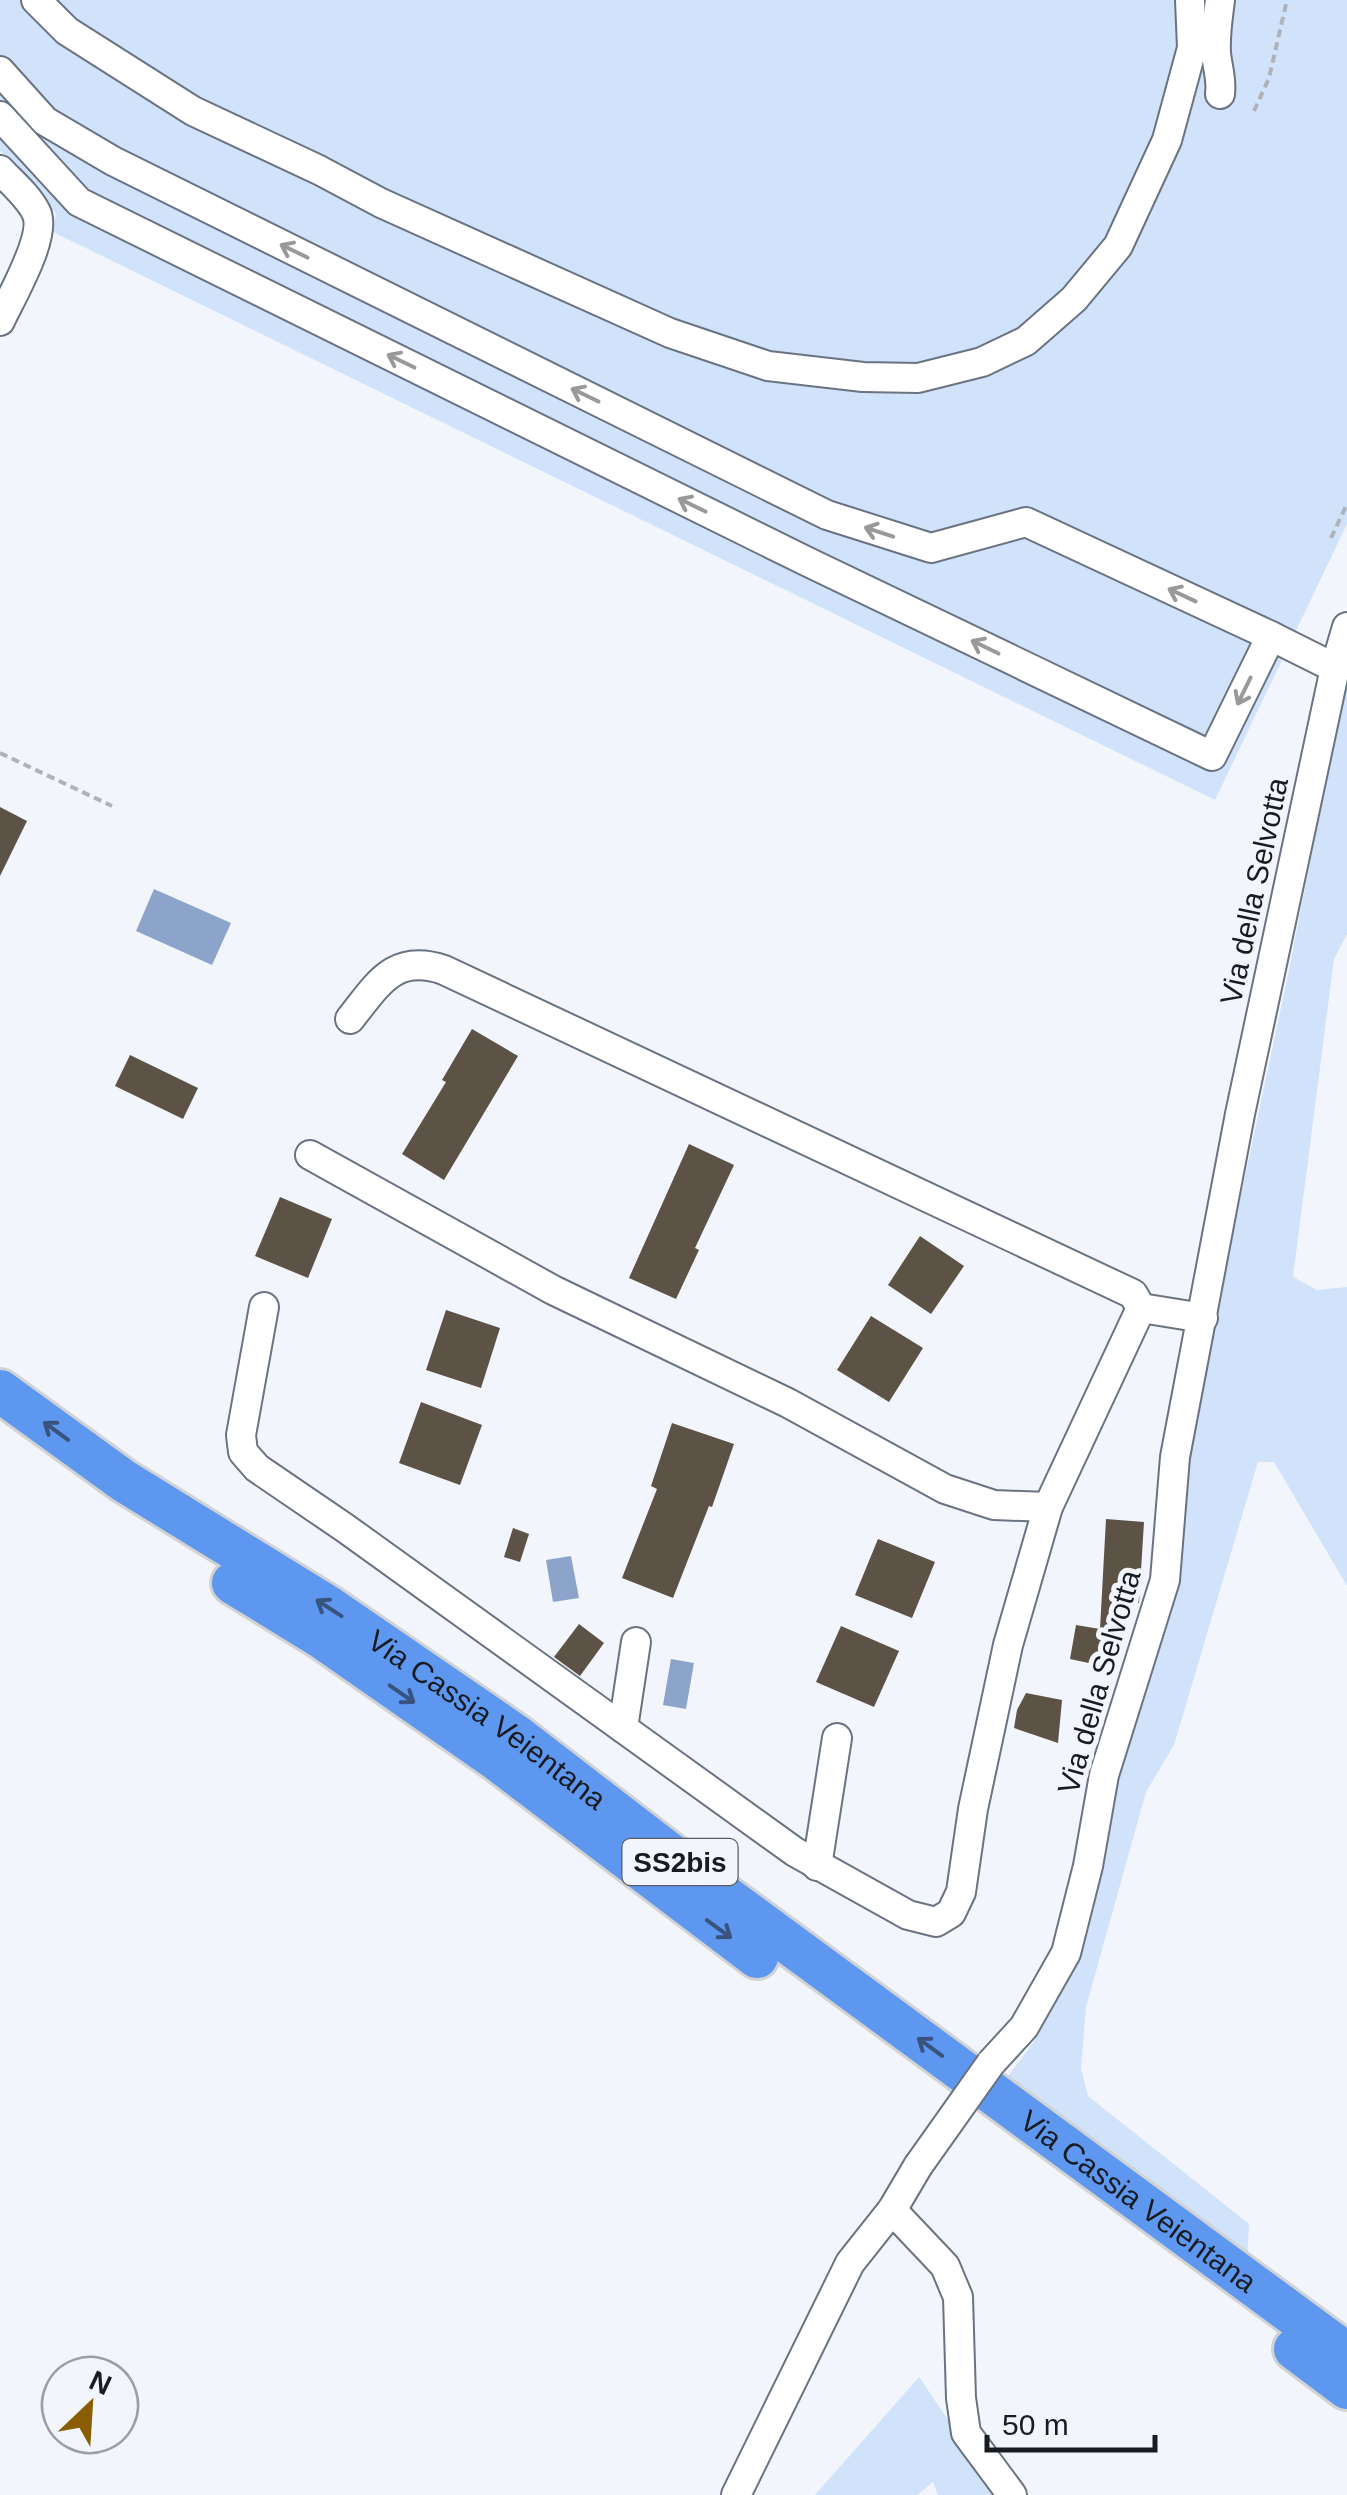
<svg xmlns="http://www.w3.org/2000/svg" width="1347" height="2495" font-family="Arial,sans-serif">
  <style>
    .green { fill: #d1e2fb }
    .water { fill: #8ca4c9 }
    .building { fill: #5c5246 }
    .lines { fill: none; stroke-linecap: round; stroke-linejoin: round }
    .minor-casing { stroke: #6a7381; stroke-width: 32 }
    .highway-casing { stroke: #d1d2d3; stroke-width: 48 }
    .path { stroke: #afb3b9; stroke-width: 4; stroke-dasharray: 8 5; stroke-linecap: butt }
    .minor { stroke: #fff; stroke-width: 28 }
    .highway { stroke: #5e97ef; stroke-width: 42 }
    .minor-bridge-casing { stroke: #6a7381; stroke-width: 32; stroke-linecap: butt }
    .minor-bridge { stroke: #fff; stroke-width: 28 }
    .oneway { stroke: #97999b }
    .oneway2 { stroke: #38537e }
    .labels { text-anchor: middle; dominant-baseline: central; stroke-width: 10; stroke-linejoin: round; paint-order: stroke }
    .shield { fill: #f2f6fc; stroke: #595d63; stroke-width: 2.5 }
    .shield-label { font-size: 28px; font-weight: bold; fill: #181c21 }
    .street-label { font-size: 30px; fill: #181c21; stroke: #f2f6fc }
  </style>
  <rect width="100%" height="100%" fill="#f2f6fc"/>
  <g class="green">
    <polygon points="0,0 1347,0 1347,524 1215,800 53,232 56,214 0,151"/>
    <polygon points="1347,673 1347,934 1334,959 1293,1277 1317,1290 1347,1287 1347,1586 1274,1462 1258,1462 1174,1745 1146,1792 1086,2007 1081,2068 1088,2096 1249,2224 1247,2260 999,2088 1033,2043 1076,1952 1107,1785 1188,1459 1196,1407 1289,970"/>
    <polygon points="919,2377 999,2495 938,2495 933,2482 917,2495 815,2495"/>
  </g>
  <g class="water">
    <polygon points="154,889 231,923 212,965 136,931"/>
    <polygon points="571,1556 579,1598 553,1602 546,1560"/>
    <polygon points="671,1659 694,1663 686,1709 663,1705"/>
  </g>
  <g class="building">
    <polygon points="0,807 27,821 0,876"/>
    <polygon points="472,1029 518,1056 444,1180 402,1154 446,1082 442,1080"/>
    <polygon points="130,1055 198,1088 183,1119 115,1086"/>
    <polygon points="689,1144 734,1165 695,1248 699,1250 676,1299 629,1278"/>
    <polygon points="280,1197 332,1219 308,1278 255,1256"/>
    <polygon points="920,1236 964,1266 931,1314 888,1285"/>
    <polygon points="446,1310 500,1328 481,1388 426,1370"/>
    <polygon points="871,1316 923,1348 889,1402 837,1370"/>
    <polygon points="421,1402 482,1425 460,1485 399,1463"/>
    <polygon points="672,1423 734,1444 712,1507 709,1506 673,1598 622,1578 657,1489 651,1486"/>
    <polygon points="1106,1519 1144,1522 1139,1603 1122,1602 1109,1671 1098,1670 1098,1665 1070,1659 1076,1625 1100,1629"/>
    <polygon points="513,1528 529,1534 520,1562 504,1557"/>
    <polygon points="878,1539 935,1562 912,1618 855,1595"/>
    <polygon points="579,1624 604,1643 580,1676 554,1657"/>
    <polygon points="841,1626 899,1651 874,1707 816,1682"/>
    <polygon points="1026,1693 1062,1700 1058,1743 1014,1728 1017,1710"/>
  </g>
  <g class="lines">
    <defs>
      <g id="minor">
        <polyline points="36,0 67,31 193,111 319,170 381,203 670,333 768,366 863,377 918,378 982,362 1026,341 1074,299 1118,246 1167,140 1192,48 1190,0"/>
        <polyline points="0,71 45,121 113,161 827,515 931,548 1026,522 1271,636"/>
        <path d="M1220,94c2,-16 -3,-27 -4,-42 -1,-18 2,-35 4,-52"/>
        <polyline points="0,116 79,202 808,562 1212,756 1271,636 1335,668"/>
        <path d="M0,170c12,13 28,26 36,42 12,23 -25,85 -36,109"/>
        <path d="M350,1019c28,-35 44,-66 94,-49l689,324 8,14 62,10"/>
        <polyline points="310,1155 553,1290 788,1403 945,1489 994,1505 1048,1507"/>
        <polyline points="264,1307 241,1435 243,1452 257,1468 345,1528 795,1852 908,1915 936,1922 951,1913 961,1892 973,1809 1008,1645 1048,1507 1141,1308"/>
        <polyline points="623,1728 636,1642"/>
        <polyline points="817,1866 837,1738"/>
        <polyline points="991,2063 1024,2027 1066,1953 1088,1866 1104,1775 1165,1580 1175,1457 1240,1114 1335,668 1347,627"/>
        <polyline points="892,2210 945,2266 958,2297 961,2398 966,2433 1012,2495"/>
        <polyline points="736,2495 850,2263 892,2210 918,2166"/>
      </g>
      <g id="highway">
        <path id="s1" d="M0,1391l124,90 206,127 185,127 204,157 628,462"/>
        <polyline points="233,1583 321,1637 496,1759 757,1957"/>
        <polyline points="1295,2349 1347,2388"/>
      </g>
    </defs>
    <use href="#minor" class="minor-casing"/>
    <use href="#highway" class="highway-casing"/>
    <g class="path">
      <polyline points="1254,111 1269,78 1287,0"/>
      <polyline points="1331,538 1347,504"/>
      <polyline points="0,753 112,806"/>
    </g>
    <use href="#minor" class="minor"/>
    <use href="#highway" class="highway"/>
    <defs>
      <polyline id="minor-bridge" points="918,2166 991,2063"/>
    </defs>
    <use href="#minor-bridge" class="minor-bridge-casing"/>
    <use href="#minor-bridge" class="minor-bridge"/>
  </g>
  <defs><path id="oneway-shaft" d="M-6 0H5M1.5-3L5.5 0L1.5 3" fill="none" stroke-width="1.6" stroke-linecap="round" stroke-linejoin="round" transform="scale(2.5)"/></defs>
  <g class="oneway">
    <use href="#oneway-shaft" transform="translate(294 251) rotate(-154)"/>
    <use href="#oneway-shaft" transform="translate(401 361) rotate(-154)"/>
    <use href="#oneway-shaft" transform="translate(585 395) rotate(-154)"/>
    <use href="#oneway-shaft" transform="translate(692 505) rotate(-154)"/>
    <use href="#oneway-shaft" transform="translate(879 532) rotate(-162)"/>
    <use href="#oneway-shaft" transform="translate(1182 595) rotate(-155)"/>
    <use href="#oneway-shaft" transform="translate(985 647) rotate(-154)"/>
    <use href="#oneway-shaft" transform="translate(1244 691) rotate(116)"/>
  </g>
  <g class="oneway2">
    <use href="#oneway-shaft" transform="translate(56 1431) rotate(-144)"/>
    <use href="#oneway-shaft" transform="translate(329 1608) rotate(-147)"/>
    <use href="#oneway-shaft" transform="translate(402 1694) rotate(35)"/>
    <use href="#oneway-shaft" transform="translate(719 1929) rotate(36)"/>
    <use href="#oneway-shaft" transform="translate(930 2047) rotate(-144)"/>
  </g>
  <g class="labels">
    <rect class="shield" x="622.5" y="1839" width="115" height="46" rx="8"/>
    <g class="shield-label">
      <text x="680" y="1862">SS2bis</text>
    </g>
    <g class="street-label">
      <text transform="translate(1254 891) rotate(-78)">Via della Selvotta</text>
      <text transform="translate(1099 1682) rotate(-74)">Via della Selvotta</text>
      <text stroke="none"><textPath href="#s1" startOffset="588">Via Cassia Veientana</textPath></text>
      <text stroke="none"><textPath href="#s1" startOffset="1398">Via Cassia Veientana</textPath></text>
    </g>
  </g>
  <g transform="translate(90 2405) rotate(25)"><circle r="48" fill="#f2f6fc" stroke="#9b9fa4" stroke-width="2.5"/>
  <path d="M0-8L18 38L0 25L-18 38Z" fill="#8b5d02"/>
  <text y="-15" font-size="28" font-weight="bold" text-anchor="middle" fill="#181c21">N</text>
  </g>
  <path d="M987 2435v15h168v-15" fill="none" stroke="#181c21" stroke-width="5"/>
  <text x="1002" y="2435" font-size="30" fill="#181c21" stroke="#f2f6fc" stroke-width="8" paint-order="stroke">50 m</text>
</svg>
